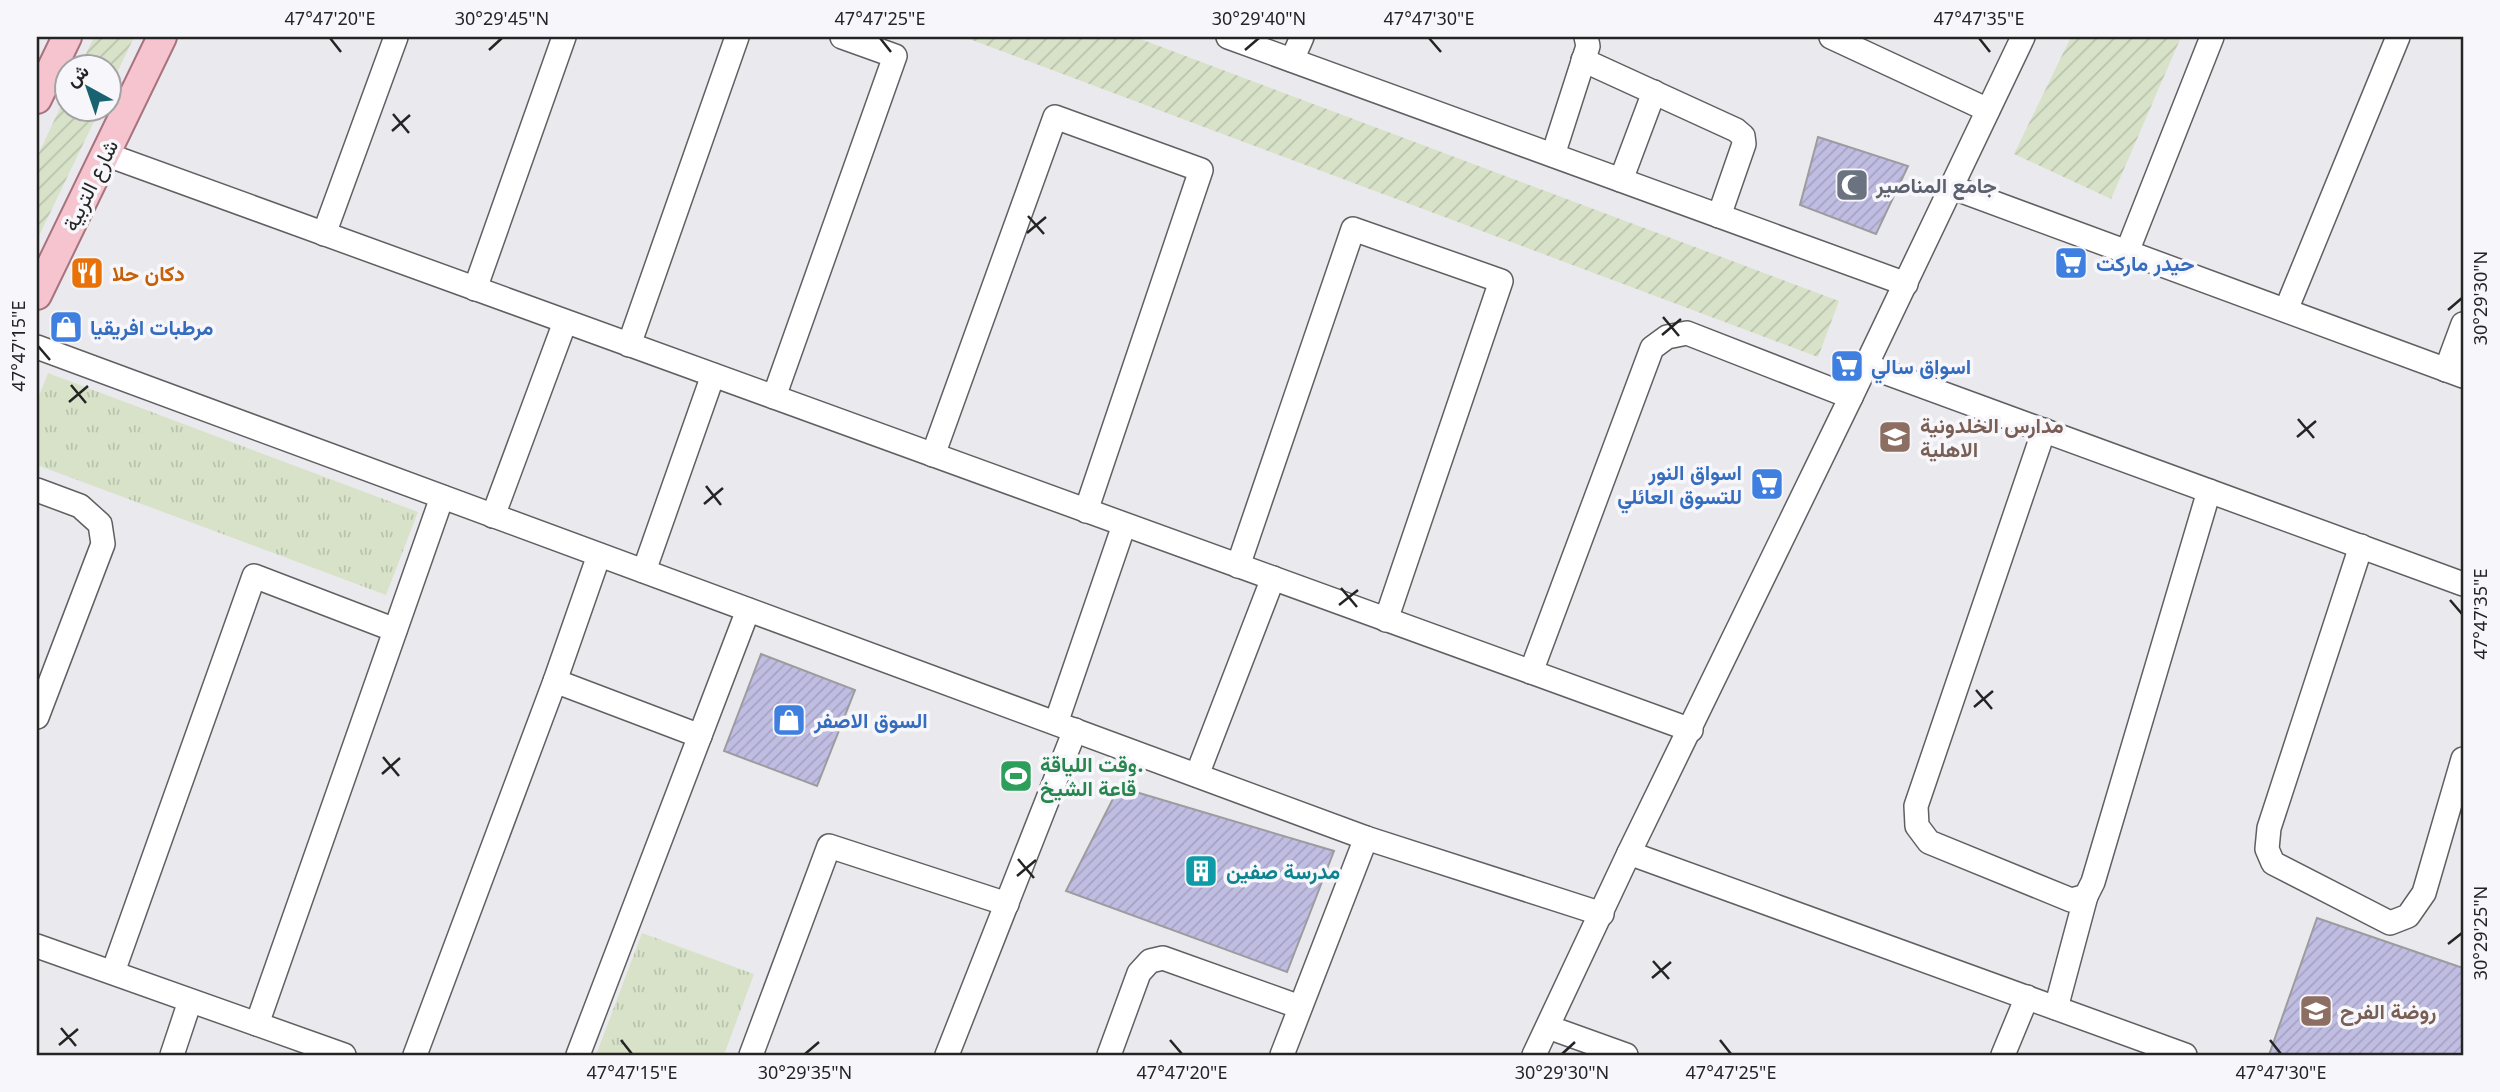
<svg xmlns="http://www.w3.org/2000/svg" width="2500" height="1092" font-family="'Noto Sans',Vazirmatn,sans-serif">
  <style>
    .park { fill: url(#park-tufts) }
    .garden { fill: url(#garden-furrows) }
    .building { fill: url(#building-hatch); stroke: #9c9c9f; stroke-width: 2 }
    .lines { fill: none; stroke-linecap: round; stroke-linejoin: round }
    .minor-casing { stroke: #606063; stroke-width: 26 }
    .major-casing { stroke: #a7737f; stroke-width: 32 }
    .minor { stroke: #fff; stroke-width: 23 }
    .major { stroke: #f5c4cf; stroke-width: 28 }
    .ticks { fill: none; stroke: #242425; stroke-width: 2.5 }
    .labels { text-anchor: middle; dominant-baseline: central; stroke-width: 7; stroke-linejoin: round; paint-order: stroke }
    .street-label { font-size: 21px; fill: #242425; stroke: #f7f7fb }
    .worship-label { font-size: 21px; font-weight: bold; fill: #5b616d; stroke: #f7f7fb; text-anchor: start }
    .shop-label { font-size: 21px; font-weight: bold; fill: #366cbe; stroke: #f7f7fb; text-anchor: start }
    .food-label { font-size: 21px; font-weight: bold; fill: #c56008; stroke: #f7f7fb; text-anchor: start }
    .education-label { font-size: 21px; font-weight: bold; fill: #785e54; stroke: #f7f7fb; text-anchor: start }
    .leisure-label { font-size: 21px; font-weight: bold; fill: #27864d; stroke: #f7f7fb; text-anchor: start }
    .culture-label { font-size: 21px; font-weight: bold; fill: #0d838f; stroke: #f7f7fb; text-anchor: start }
    .neatline { fill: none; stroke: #242425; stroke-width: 2.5 }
    .ticks-label { font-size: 18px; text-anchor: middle; fill: #242425 }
  </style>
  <defs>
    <pattern id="park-tufts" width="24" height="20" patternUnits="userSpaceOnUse" patternTransform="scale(1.75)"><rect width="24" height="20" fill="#d8e2c9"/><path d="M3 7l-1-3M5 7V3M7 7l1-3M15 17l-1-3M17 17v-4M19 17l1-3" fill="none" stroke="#b9c2ac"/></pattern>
    <pattern id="garden-furrows" width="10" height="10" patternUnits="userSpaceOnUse" patternTransform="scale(1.75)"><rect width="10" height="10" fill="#d8e2c9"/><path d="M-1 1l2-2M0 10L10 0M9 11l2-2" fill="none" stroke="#b9c2ac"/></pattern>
    <pattern id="building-hatch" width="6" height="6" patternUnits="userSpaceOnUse" patternTransform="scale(1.75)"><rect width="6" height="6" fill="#c0bde2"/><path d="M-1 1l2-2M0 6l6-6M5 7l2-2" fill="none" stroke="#a5a2c2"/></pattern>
  </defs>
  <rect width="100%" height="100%" fill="#eaeaee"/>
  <g class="park">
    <polygon points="48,373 418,512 386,595 37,465 37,401"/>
    <polygon points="642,933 754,974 724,1055 596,1055"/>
  </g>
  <g class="garden">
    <polygon points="94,37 134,37 109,90 108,66 80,66"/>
    <polygon points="964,37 1135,37 1839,301 1818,357"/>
    <polygon points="2071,37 2181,37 2111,199 2014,154"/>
    <polygon points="66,95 66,108 100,109 37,240 37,157"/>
  </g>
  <g class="building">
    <polygon points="1818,137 1908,166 1876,234 1800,205"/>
    <polygon points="761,654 855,690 817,786 724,751"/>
    <polygon points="1119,787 1334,851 1287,972 1066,891"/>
    <polygon points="2317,918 2463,968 2463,1055 2269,1055"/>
  </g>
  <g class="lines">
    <defs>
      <g id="minor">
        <polyline points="1228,37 1906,284"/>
        <polyline points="1831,37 1988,110"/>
        <polyline points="1292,60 1302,37"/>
        <polyline points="1583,60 1736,130 1743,136 1744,144 1719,216"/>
        <polyline points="105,154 1691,730"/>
        <polyline points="1553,155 1588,46 1586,37"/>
        <polyline points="1621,180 1654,92"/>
        <polyline points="1951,187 2463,376"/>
        <polyline points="324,234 396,37"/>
        <polyline points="2127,252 2212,37"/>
        <polyline points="475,289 564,37"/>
        <polyline points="2286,310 2398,37"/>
        <polyline points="629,345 737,37"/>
        <polyline points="37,347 1366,838 1602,914"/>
        <polyline points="1865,365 2463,584"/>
        <polyline points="2446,370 2463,324"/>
        <polyline points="774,397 895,56 842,37"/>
        <polyline points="2044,430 1916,806 1917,826 1929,842 2071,900 2086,896 2093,882 2209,491"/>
        <polyline points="933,455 1055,117 1201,170 1086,511"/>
        <polyline points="37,490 80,506 100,524 103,544 37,717"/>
        <polyline points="493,516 565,322"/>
        <polyline points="2361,546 2269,828 2267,849 2273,863 2390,923 2408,916 2424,893 2463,759"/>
        <polyline points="1238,566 1353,229 1501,281 1386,620"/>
        <polyline points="644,571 713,375"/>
        <polyline points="1531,672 1652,348 1667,337 1687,333 1851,397"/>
        <polyline points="555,681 700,736"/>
        <polyline points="1056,723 1124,525"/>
        <polyline points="1197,775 1273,578"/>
        <polyline points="1629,853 2185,1055"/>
        <polyline points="37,946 344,1055"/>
        <polyline points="113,972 254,576 395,630"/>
        <polyline points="2056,1008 2086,896"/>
        <polyline points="257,1024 442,497"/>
        <polyline points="1548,1027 1626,1055"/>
        <polyline points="172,1055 190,1001"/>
        <polyline points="415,1055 555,681 599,555"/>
        <polyline points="578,1055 748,610"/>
        <polyline points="751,1055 829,846 1007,904"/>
        <polyline points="947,1055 1075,730"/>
        <polyline points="1109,1055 1139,973 1150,961 1163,958 1300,1007"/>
        <polyline points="1282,1055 1366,838"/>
        <polyline points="1534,1055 1629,853 1851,397 2023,37"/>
        <polyline points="2003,1055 2027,997"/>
      </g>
      <g id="major">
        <polyline points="37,99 67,37"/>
        <polyline points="37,295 162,37"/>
      </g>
    </defs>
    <use href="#minor" class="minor-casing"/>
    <use href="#major" class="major-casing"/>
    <use href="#minor" class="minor"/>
    <use href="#major" class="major"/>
  </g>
  <path class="ticks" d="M330,38l11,14M880,38l11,14M1429,38l12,14M1979,38l11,14M489,50l13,-12M1245,50l14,-12M393,114l16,19M392,131l18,-16M1028,216l16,18M1027,233l19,-16M2448,310l14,-12M1663,317l16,19M1662,335l19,-16M38,346l12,14M71,385l15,18M69,402l19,-16M2298,419l16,19M2297,437l19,-16M706,486l15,19M704,504l19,-16M1341,588l16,19M2450,600l12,14M1339,605l19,-15M1976,690l16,19M1974,707l19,-16M383,757l16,19M382,774l18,-16M1018,859l16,19M1017,876l19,-16M2448,944l14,-11M1653,961l16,18M1652,978l19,-16M61,1028l15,18M621,1040l11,14M1170,1040l12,14M1720,1040l11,14M2270,1040l11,14M59,1045l19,-16M805,1054l14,-12M1562,1054l13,-12"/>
  <defs>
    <symbol id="mosque-square" viewBox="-11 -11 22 22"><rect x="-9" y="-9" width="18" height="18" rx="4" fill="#6b7280" stroke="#f7f7fb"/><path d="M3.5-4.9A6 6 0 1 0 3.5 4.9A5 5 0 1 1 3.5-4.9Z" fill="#fff"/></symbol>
    <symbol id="supermarket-square" viewBox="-11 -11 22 22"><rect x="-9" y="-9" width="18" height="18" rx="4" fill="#3f7fe0" stroke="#f7f7fb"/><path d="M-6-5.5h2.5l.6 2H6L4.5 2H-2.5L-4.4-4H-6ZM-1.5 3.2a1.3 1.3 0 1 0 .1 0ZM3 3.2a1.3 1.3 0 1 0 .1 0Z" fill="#fff"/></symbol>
    <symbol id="restaurant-square" viewBox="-11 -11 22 22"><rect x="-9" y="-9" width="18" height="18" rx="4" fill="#e8710a" stroke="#f7f7fb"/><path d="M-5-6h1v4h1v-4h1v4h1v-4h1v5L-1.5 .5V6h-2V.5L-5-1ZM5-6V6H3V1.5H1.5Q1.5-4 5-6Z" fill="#fff"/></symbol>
    <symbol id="shop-square" viewBox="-11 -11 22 22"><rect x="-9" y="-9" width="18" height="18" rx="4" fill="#3f7fe0" stroke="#f7f7fb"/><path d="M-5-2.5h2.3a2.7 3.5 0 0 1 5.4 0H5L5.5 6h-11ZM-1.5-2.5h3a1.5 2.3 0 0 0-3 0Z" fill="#fff"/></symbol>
    <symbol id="school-square" viewBox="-11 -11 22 22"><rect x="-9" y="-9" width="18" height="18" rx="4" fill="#8d6e63" stroke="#f7f7fb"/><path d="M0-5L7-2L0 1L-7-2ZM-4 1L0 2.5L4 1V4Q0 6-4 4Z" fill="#fff"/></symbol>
    <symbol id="stadium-square" viewBox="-11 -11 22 22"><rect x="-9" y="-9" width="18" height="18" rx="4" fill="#2e9e5b" stroke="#f7f7fb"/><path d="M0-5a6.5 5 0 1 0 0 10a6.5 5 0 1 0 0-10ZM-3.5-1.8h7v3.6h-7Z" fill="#fff"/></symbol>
    <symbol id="building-square" viewBox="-11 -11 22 22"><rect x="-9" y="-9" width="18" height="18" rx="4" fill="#0f9aa8" stroke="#f7f7fb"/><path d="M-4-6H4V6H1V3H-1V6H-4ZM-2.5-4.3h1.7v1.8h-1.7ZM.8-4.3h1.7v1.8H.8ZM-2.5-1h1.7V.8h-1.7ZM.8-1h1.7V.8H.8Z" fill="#fff"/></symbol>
  </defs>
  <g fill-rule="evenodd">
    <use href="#mosque-square" x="1833" y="166" width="38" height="38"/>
    <use href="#supermarket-square" x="2052" y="244" width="38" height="38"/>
    <use href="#restaurant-square" x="68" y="254" width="38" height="38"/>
    <use href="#shop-square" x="47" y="308" width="38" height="38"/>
    <use href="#supermarket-square" x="1828" y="347" width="38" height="38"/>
    <use href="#school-square" x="1876" y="418" width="38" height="38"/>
    <use href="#supermarket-square" x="1748" y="465" width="38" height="38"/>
    <use href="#shop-square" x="770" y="701" width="38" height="38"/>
    <use href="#stadium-square" x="997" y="757" width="38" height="38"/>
    <use href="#building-square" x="1182" y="852" width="38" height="38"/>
    <use href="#school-square" x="2297" y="992" width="38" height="38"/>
  </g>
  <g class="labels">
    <g class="street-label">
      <text transform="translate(90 185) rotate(-64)">شارع التربية</text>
    </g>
    <g class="worship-label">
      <text x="1876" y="185">جامع المناصير</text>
    </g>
    <g class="shop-label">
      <text x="2096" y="263">حيدر ماركت</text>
      <text x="90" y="327">مرطبات افريقيا</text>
      <text x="1871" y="366">اسواق سالي</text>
      <text x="1742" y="472" text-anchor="end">اسواق النور<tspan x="1742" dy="24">للتسوق العائلي</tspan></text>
      <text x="814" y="720">السوق الاصفر</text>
    </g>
    <g class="food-label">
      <text x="112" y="273">دكان حلا</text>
    </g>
    <g class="education-label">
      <text x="1920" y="425">مدارس الخلدونية<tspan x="1920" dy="24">الاهلية</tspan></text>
      <text x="2340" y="1011">روضة الفرح</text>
    </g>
    <g class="leisure-label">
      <text x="1040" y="764">وقت اللياقة.<tspan x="1040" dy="24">قاعة الشيخ</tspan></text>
    </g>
    <g class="culture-label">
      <text x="1226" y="871">مدرسة صفين</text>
    </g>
  </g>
  <rect width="2500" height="1092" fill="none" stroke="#f7f7fb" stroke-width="77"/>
  <g transform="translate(88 88) rotate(320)"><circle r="33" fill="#f7f7fb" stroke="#a3a3a5" stroke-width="2"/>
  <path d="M0-5L12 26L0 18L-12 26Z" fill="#196270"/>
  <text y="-10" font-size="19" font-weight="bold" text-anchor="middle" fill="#242425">ش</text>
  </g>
  <rect x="38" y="38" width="2424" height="1016" class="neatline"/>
  <g class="ticks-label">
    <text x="330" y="25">47°47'20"E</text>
    <text x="502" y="25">30°29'45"N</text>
    <text x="880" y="25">47°47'25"E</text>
    <text x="1259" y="25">30°29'40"N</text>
    <text x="1429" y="25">47°47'30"E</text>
    <text x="1979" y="25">47°47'35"E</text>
    <text transform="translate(2481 298) rotate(-90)" y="6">30°29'30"N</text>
    <text transform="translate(19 346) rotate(-90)" y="6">47°47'15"E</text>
    <text transform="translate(2481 614) rotate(-90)" y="6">47°47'35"E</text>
    <text transform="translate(2481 933) rotate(-90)" y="6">30°29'25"N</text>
    <text x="632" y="1079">47°47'15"E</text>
    <text x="805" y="1079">30°29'35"N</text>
    <text x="1182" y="1079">47°47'20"E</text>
    <text x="1562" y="1079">30°29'30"N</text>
    <text x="1731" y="1079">47°47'25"E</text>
    <text x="2281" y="1079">47°47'30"E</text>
  </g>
</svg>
